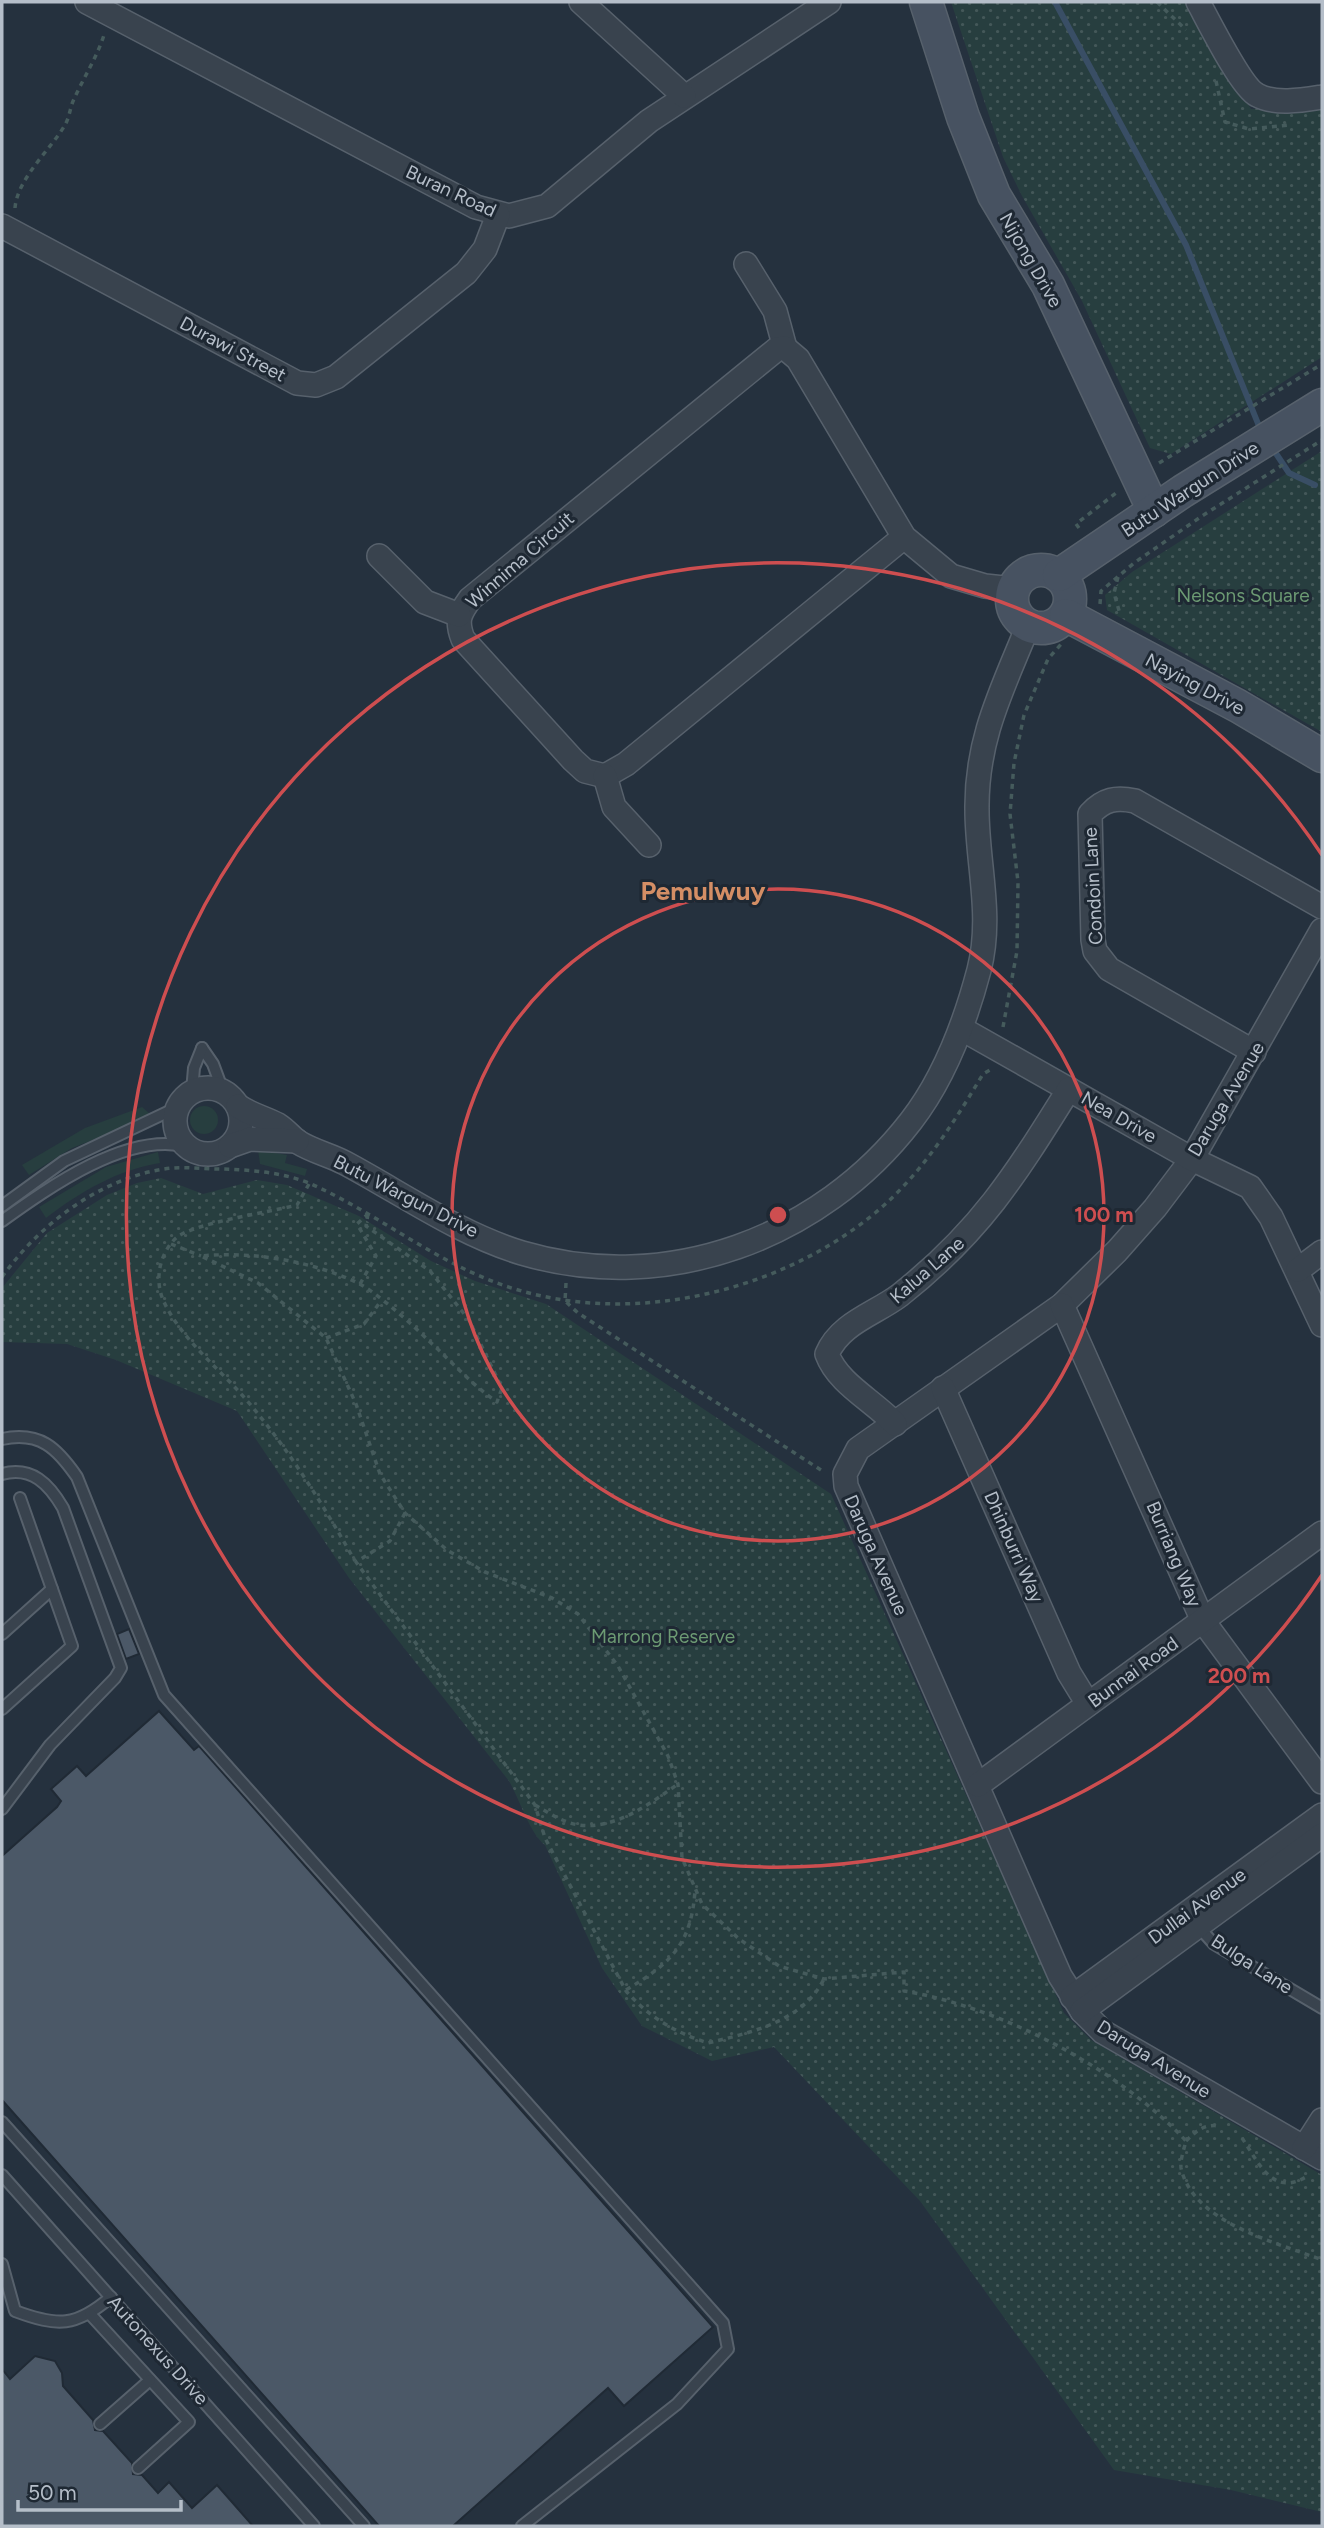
<svg xmlns="http://www.w3.org/2000/svg" width="1324" height="2528" font-family="Figtree,sans-serif">
  <style>
    .grass { fill: #273e3f }
    .park { fill: url(#park-dots) }
    .lines { fill: none; stroke-linecap: round; stroke-linejoin: round }
    .stream { stroke: #394e65; stroke-width: 6 }
    .building { fill: #4b5867; stroke: #202a35; stroke-width: 2 }
    .lane-casing { stroke: #57616c; stroke-width: 14 }
    .street-casing { stroke: #57616c; stroke-width: 26 }
    .secondary-casing { stroke: #57616c; stroke-width: 35 }
    .path { stroke: #455b5c; stroke-width: 3.5; stroke-dasharray: 5 5; stroke-linecap: butt }
    .lane { stroke: #39434e; stroke-width: 10 }
    .street { stroke: #39434e; stroke-width: 23 }
    .secondary { stroke: #475261; stroke-width: 32 }
    .ring { fill: none; stroke: #ce4e50; stroke-width: 3.5 }
    .labels { text-anchor: middle; dominant-baseline: central; stroke-width: 6; stroke-linejoin: round; paint-order: stroke }
    .street-label { font-size: 19px; fill: #b5bec9; stroke: #1e2833 }
    .park-label { font-size: 19px; fill: #6c9a73; stroke: #1e2833 }
    .district-label { font-size: 26px; font-weight: bold; fill: #d48e65; stroke: #1e2833 }
    .centre { fill: #ce4e50; stroke: #1e2833; stroke-width: 3.5 }
    .ring-label { font-size: 21px; text-anchor: middle; font-weight: bold; fill: #ce4e50; stroke: #1e2833; stroke-width: 6; stroke-linejoin: round; paint-order: stroke }
  </style>
  <defs>
    <pattern id="park-dots" width="8" height="8" patternUnits="userSpaceOnUse" patternTransform="scale(1.75)"><rect width="8" height="8" fill="#273e3f"/><path d="M2 2h.1M6 6h.1" fill="none" stroke="#445859" stroke-width="1.8" stroke-linecap="round"/></pattern>
  </defs>
  <rect width="100%" height="100%" fill="#25313e"/>
  <g class="grass">
    <circle cx="204" cy="1120" r="14"/>
    <polygon points="142,1107 150,1114 129,1126 72,1148 29,1175 22,1165 85,1128"/>
    <polygon points="258,1150 287,1155 285,1163 307,1169 305,1176 260,1164"/>
    <path d="M158,1152l2,11c-43,7 -80,29 -114,55l-7,-11 67,-40z"/>
  </g>
  <g class="park">
    <polygon points="951,2 1189,2 1251,109 1322,105 1322,357 1171,454 1150,448 1082,301 1022,196 1003,157"/>
    <polygon points="1322,451 1322,732 1107,610 1105,595 1132,572"/>
    <path d="M161,1178l42,16 54,-14 30,5 72,31 72,45 44,20 71,23 285,190 233,519 27,27 231,135v337l-91,-22 -117,-20 -194,-269 -146,-154 -62,14 -70,-35 -40,-58 -57,-123c-15,-11 -25,-45 -36,-64l-160,-203 -112,-167 -121,-51 -49,-16 -65,-2v-54l45,-55 60,-38 30,-12z"/>
  </g>
  <g class="lines">
    <g class="stream">
      <polyline points="1055,2 1186,245 1261,431"/>
      <polyline points="1271,446 1289,473 1315,485"/>
    </g>
  </g>
  <g class="building">
    <polygon points="129,1629 139,1654 126,1659 117,1634"/>
    <polygon points="159,1711 194,1750 199,1746 713,2327 624,2406 608,2388 453,2526 379,2526 2,2100 2,1856 57,1807 61,1801 51,1789 77,1766 86,1776"/>
    <polygon points="35,2356 55,2361 62,2373 63,2386 93,2420 95,2430 103,2431 132,2463 133,2474 142,2475 158,2493 169,2482 192,2508 217,2485 253,2526 2,2526 2,2369 10,2379"/>
  </g>
  <g class="lines">
    <defs>
      <g id="lane">
        <polyline points="202,1048 213,1064 223,1091"/>
        <polyline points="192,1091 194,1068 202,1048"/>
        <polyline points="2,1206 64,1161 178,1107"/>
        <path d="M2,1221c46,-33 127,-91 186,-74"/>
        <path d="M2,1439c38,-8 55,9 75,38l87,218 559,628 5,26 -51,55 -155,122"/>
        <path d="M2,1474c30,-8 47,10 61,34l58,160 -6,10 -65,67 -48,64"/>
        <polyline points="2,1634 52,1589"/>
        <polyline points="2,1709 72,1646 20,1498"/>
        <polyline points="1197,1925 1214,1944 1322,2008"/>
        <polyline points="2,2122 364,2526"/>
        <polyline points="2,2175 314,2526"/>
        <path d="M2,2264l13,47c43,16 61,16 96,-14"/>
        <polyline points="90,2314 189,2422 138,2468"/>
        <polyline points="100,2424 150,2380"/>
      </g>
      <g id="street">
        <polyline points="87,2 476,207 509,216 547,206 649,121 829,2"/>
        <polyline points="581,2 684,96"/>
        <path d="M1198,2c10,18 43,85 59,93 18,10 46,5 65,2"/>
        <polyline points="2,226 297,383 316,385 336,377 466,273 485,249 498,215"/>
        <polyline points="746,264 775,311 785,348"/>
        <path d="M904,537l-278,227 -21,12 -20,-5 -12,-11 -110,-121c-7,-18 -4,-25 7,-40l307,-250 8,-1 13,11 106,178 47,39 34,10 28,3"/>
        <polyline points="379,556 425,602 459,615"/>
        <polyline points="605,776 614,807 649,845"/>
        <polyline points="1322,930 1192,1159 1155,1208 1117,1251 1062,1305 858,1449 845,1474 846,1486 1060,1976 1082,2011 1103,2032 1322,2158"/>
        <polyline points="962,1029 1192,1159 1250,1187 1271,1217 1322,1325"/>
        <path d="M1254,1052l-145,-83 -14,-18 -2,-11 -3,-126c14,-15 26,-17 45,-13l187,106"/>
        <circle cx="208" cy="1121" r="33"/>
        <path d="M238,1106c13,9 27,12 40,19 8,5 13,12 20,17 14,9 32,13 47,21 58,31 114,71 177,90 145,43 299,-15 389,-132 34,-44 54,-98 68,-151 14,-54 -2,-107 -2,-160 -1,-71 25,-120 51,-184"/>
        <polyline points="230,1146 250,1139 297,1141"/>
        <polyline points="1298,1270 1322,1252"/>
        <polyline points="1062,1305 1203,1621 1322,1782"/>
        <polyline points="943,1388 1069,1673 1088,1704"/>
        <path d="M895,1424c-21,-23 -57,-40 -68,-70 13,-31 48,-40 73,-59 81,-64 116,-121 169,-206"/>
        <polyline points="978,1785 1322,1533"/>
        <polyline points="1072,1997 1322,1815"/>
        <polyline points="1082,2011 1322,1835"/>
        <polyline points="1304,2148 1322,2120"/>
      </g>
      <g id="secondary">
        <polyline points="926,2 963,117 994,195 1048,285 1154,511"/>
        <circle cx="1041" cy="599" r="29"/>
        <polyline points="1059,575 1183,491 1322,405"/>
        <polyline points="1066,615 1238,706 1322,756"/>
      </g>
    </defs>
    <use href="#lane" class="lane-casing"/>
    <use href="#street" class="street-casing"/>
    <use href="#secondary" class="secondary-casing"/>
    <g class="path">
      <polyline points="1157,2 1186,30"/>
      <polyline points="1216,81 1225,122 1249,129 1289,125"/>
      <path d="M15,208c2,-29 36,-59 50,-83 5,-9 5,-18 9,-26 10,-22 23,-42 30,-64"/>
      <polyline points="1159,463 1322,364"/>
      <polyline points="1079,528 1076,524 1116,493"/>
      <polyline points="1118,577 1114,593 1120,614"/>
      <polyline points="1100,604 1101,591 1134,563 1202,516 1322,440"/>
      <polyline points="1003,1027 1017,951 1018,882 1010,814 1014,763 1024,715 1048,659 1063,642"/>
      <path d="M309,1184l-12,21c-26,7 -104,18 -121,33 -17,16 -22,43 -12,64 17,36 52,64 78,93 45,51 80,108 113,166"/>
      <path d="M368,1214l-2,12 64,45 39,49 33,68 -5,14c-26,-18 -45,-40 -68,-61 -15,-15 -53,-49 -71,-58 -47,-22 -105,-32 -157,-27l57,27 68,55 30,66 24,70 25,39 42,37 38,22 67,26 26,16 40,52 50,90 10,28 4,74 20,46 37,35 40,27 45,13 80,-7v19c97,16 215,78 282,150 -2,8 -6,19 -5,27 12,55 95,74 141,92"/>
      <polyline points="171,1244 201,1256"/>
      <path d="M2,1277c37,-52 97,-98 162,-108 19,-3 38,0 57,0 30,1 62,3 90,15 61,27 114,70 176,95 125,52 285,19 388,-66 46,-38 78,-89 108,-139l7,-4"/>
      <polyline points="566,1283 565,1301 578,1313 824,1472"/>
      <polyline points="360,1284 376,1256 357,1224 368,1214"/>
      <polyline points="326,1338 364,1324 381,1301"/>
      <path d="M405,1513l-15,28 -34,21 179,243 10,33 81,153c23,26 48,41 82,52 44,-11 94,-21 116,-64"/>
      <path d="M535,1805c14,8 29,18 44,20 36,5 72,-22 99,-41"/>
      <path d="M626,1990c45,-27 65,-45 69,-99"/>
      <path d="M1242,2138c17,25 31,61 67,37"/>
      <path d="M1186,2141c11,-11 18,-17 34,-15"/>
    </g>
    <use href="#lane" class="lane"/>
    <use href="#street" class="street"/>
    <use href="#secondary" class="secondary"/>
  </g>
  <g class="ring">
    <circle cx="778" cy="1215" r="326"/>
    <path d="M1322 1575A652 652 0 1 1 1322 855"/>
  </g>
  <g class="labels">
    <g class="street-label">
      <text transform="translate(451 191) rotate(25)">Buran Road</text>
      <text transform="translate(1031 260) rotate(60)">Nijong Drive</text>
      <text transform="translate(233 349) rotate(28)">Durawi Street</text>
      <text transform="translate(1190 489) rotate(-33)">Butu Wargun Drive</text>
      <text transform="translate(520 560) rotate(-41)">Winnima Circuit</text>
      <text transform="translate(1195 684) rotate(28)">Naying Drive</text>
      <text transform="translate(1093 886) rotate(-93)">Condoin Lane</text>
      <text transform="translate(1226 1099) rotate(-59)">Daruga Avenue</text>
      <text transform="translate(1119 1117) rotate(30)">Nea Drive</text>
      <text transform="translate(406 1196) rotate(27)">Butu Wargun Drive</text>
      <text transform="translate(927 1270) rotate(-41)">Kalua Lane</text>
      <text transform="translate(1014 1547) rotate(66)">Dhinburri Way</text>
      <text transform="translate(1174 1554) rotate(67)">Burriang Way</text>
      <text transform="translate(876 1555) rotate(66)">Daruga Avenue</text>
      <text transform="translate(1133 1672) rotate(-36)">Bunnai Road</text>
      <text transform="translate(1197 1906) rotate(-36)">Dullai Avenue</text>
      <text transform="translate(1252 1964) rotate(33)">Bulga Lane</text>
      <text transform="translate(1154 2059) rotate(32)">Daruga Avenue</text>
      <text transform="translate(158 2350) rotate(48)">Autonexus Drive</text>
    </g>
    <g class="park-label">
      <text x="1243" y="595">Nelsons Square</text>
      <text x="663" y="1636">Marrong Reserve</text>
    </g>
    <g class="district-label">
      <text x="703" y="891">Pemulwuy</text>
    </g>
  </g>
  <circle cx="778" cy="1215" r="10" class="centre"/>
  <g class="ring-label">
    <text x="1104" y="1222">100 m</text>
    <text x="1239" y="1683">200 m</text>
  </g>
  <rect width="1324" height="2528" fill="none" stroke="#b5bec9" stroke-width="7"/>
  <path d="M18 2500v10h163v-10" fill="none" stroke="#b5bec9" stroke-width="3.5"/>
  <text x="28" y="2500" font-size="21" fill="#b5bec9" stroke="#1e2833" stroke-width="5" paint-order="stroke">50 m</text>
</svg>
